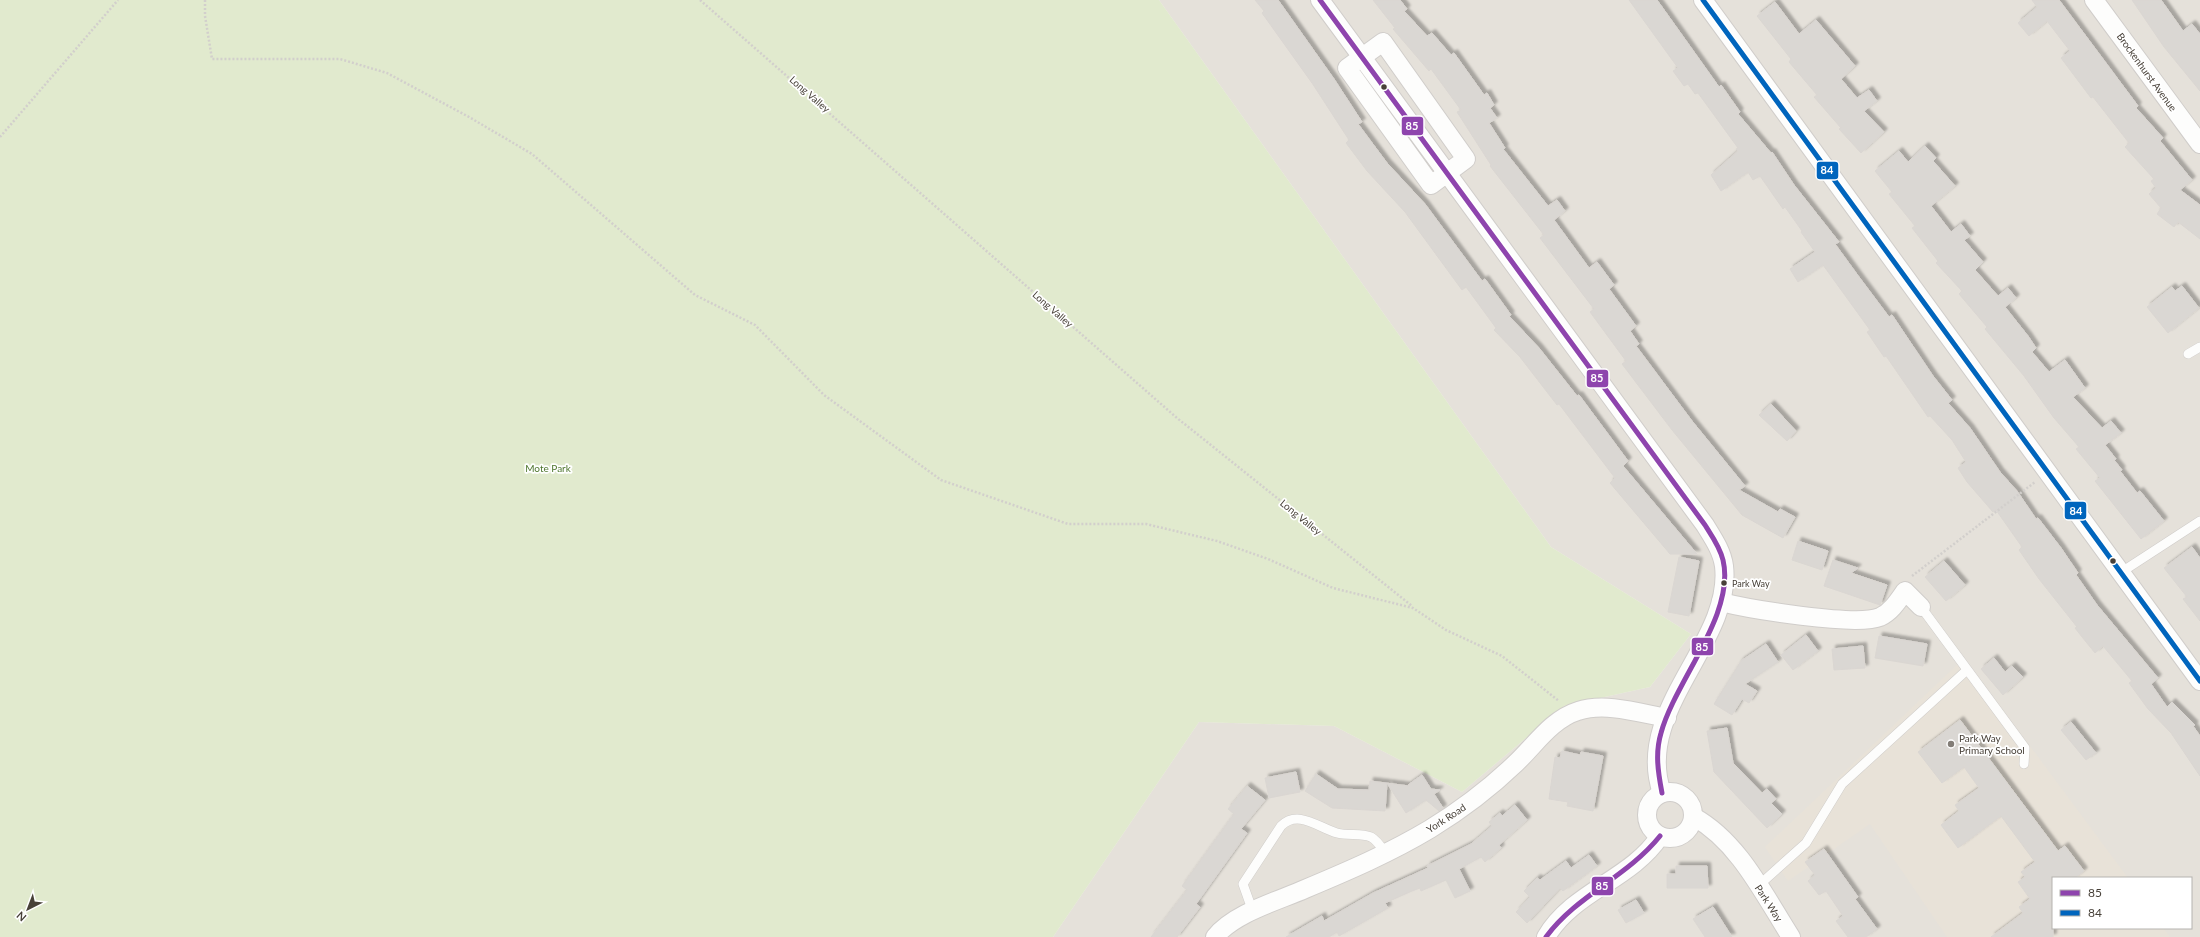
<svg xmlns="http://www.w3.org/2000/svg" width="2200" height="937" font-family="Lato,sans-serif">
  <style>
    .residential { fill: #e5e1da; fill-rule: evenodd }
    .education { fill: #e8e2d8 }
    .green { fill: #e1eace }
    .building { fill: #dad7d3; stroke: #dad6d2; filter: url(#shadow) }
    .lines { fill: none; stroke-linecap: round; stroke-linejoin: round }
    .lane-casing { stroke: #d0cdca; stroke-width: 10 }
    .street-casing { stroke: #d0cdca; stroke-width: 20 }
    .path { stroke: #d2cfcc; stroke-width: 2.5; stroke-dasharray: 2 2; stroke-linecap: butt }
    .lane { stroke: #fdfdfc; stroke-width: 9 }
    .street { stroke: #fdfdfc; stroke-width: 18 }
    .bus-1-casing { stroke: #fff; stroke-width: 8 }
    .bus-2-casing { stroke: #fff; stroke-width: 8 }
    .bus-1 { stroke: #8e44ad; stroke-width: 5 }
    .bus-2 { stroke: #0065bd; stroke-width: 5 }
    .bus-dot { fill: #474038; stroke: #fff; stroke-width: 1.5 }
    .poi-dot { fill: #837d77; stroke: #fff; stroke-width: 1.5 }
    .labels { text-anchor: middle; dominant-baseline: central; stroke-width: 3.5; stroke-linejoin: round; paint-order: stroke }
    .bus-label { font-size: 9px; fill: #474038; stroke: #fff; text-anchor: start }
    .street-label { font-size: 10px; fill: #474038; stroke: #fff }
    .park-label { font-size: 10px; fill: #4e762e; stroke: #fff }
    .poi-label { font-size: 10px; fill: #474038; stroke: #fff; text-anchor: start }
    .line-badge { stroke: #fff; stroke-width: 1.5 }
    .badge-label { font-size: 11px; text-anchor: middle; font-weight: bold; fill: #fff }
  </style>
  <defs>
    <filter id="shadow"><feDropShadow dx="3.5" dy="-3.5" stdDeviation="1" flood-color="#0004"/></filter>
  </defs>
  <rect width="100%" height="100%" fill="#f2efec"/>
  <path class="residential" d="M1159,0h1041v937h-1147l146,-215 135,4 128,66 102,-86 86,-19 41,-53 -140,-87zM2053,878h138v50h-138z"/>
  <polygon class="education" points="1946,633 2128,878 2053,878 2053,928 2163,928 2170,937 1947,937 1870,824 1788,881 1765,847 1958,664 1943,635"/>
  <polygon class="green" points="0,0 1159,0 1551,547 1691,634 1650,687 1564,706 1462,792 1334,726 1199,722 1053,937 0,937"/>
  <g class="building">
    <polygon points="1255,0 1278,0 1334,79 1362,122 1358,124 1387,163 1425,204 1482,281 1485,279 1511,315 1509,316 1539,348 1577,396 1579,395 1628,461 1623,466 1697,554 1670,554 1610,483 1615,478 1559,404 1557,405 1520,357 1494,330 1496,328 1466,287 1462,290 1405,212 1367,171 1346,143 1349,140 1312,83 1262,13 1264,11"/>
    <polygon points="1373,0 1400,0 1407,9 1404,11 1427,36 1432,33 1451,55 1454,53 1484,95 1487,93 1494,105 1490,108 1497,118 1489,123 1505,148 1503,149 1548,206 1557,200 1565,211 1554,220 1589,268 1597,262 1614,285 1609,289 1636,326 1630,331 1639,344 1636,346 1692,421 1745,486 1739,490 1778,512 1780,509 1795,517 1783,538 1742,515 1672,430 1622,364 1626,361 1590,312 1594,309 1540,238 1544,235 1490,166 1491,165 1457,112 1461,110 1431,69 1429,71 1393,29 1395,28"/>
    <polygon points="1629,0 1657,0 1719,87 1721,85 1740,112 1738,114 1771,153 1772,152 1794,185 1839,242 1835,244 1859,277 1889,317 1892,315 1933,376 1952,400 1948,403 1970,428 2000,472 2017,491 2036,519 2038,518 2061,548 2078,573 2076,575 2097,605 2158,678 2151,684 2167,707 2172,702 2195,725 2193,726 2200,736 2200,776 2171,733 2148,709 2129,683 2132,681 2103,646 2095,653 2082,637 2075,628 2077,627 2039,579 2019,550 2022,547 1996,510 1993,512 1967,482 1958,468 1966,462 1952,440 1930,416 1928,417 1886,356 1884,357 1867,332 1870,330 1823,265 1798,282 1790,269 1815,252 1801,232 1802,231 1785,207 1783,209 1760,176 1753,180 1748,172 1721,191 1711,175 1738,151 1736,149 1738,148 1698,93 1695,94 1688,84 1684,86 1673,71 1678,68"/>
    <polygon points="2032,0 2059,0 2138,106 2136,108 2163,138 2160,141 2192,180 2180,190 2200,205 2200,239 2178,222 2174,227 2157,214 2161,208 2149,194 2156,188 2151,181 2154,179 2125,147 2129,143 2093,97 2091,98 2061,58 2070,51 2047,21 2029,36 2018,23 2037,7"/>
    <polygon points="2132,0 2161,0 2183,31 2192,24 2200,34 2200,91 2164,47"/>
    <polygon points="1775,2 1799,34 1816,20 1855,66 1841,79 1857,98 1869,90 1877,101 1864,111 1884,132 1861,153 1839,129 1841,128 1814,97 1817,95 1789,62 1791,59 1757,16"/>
    <polygon points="1925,146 1936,158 1933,161 1955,186 1931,206 1951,232 1961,224 1970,236 1964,240 1983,262 1975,270 1998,296 2008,288 2016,298 2005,307 2028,336 2036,348 2032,352 2049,372 2065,360 2085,388 2073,397 2102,428 2111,421 2121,433 2105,445 2116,459 2114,460 2122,470 2120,471 2137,493 2140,491 2164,521 2141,539 2095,481 2100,478 2076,449 2079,447 2054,418 2024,376 1985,329 1987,327 1959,294 1962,291 1936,263 1938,261 1912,228 1915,226 1889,194 1892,192 1875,171 1899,151 1908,162"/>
    <polygon points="2182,286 2199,308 2168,333 2147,307 2172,287 2175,291"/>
    <polygon points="1771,404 1796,431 1787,441 1759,415"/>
    <polygon points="1798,541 1828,551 1822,570 1792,560"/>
    <polygon points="2192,547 2200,558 2200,621 2183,599 2187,597 2164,568"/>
    <polygon points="1679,557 1699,561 1689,616 1668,612"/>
    <polygon points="1833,560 1858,568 1851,573 1887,585 1880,605 1824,586"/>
    <polygon points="1944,561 1965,585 1946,601 1925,577"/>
    <polygon points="1806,635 1818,651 1793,670 1781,655"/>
    <polygon points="1879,636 1927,644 1923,666 1875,658"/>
    <polygon points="1766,644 1778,662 1745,684 1757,691 1749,703 1742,699 1732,715 1714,704 1741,661"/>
    <polygon points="1863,646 1865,668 1834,670 1832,649"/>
    <polygon points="1994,658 2005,672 2012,666 2023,677 2003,695 1981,669"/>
    <polygon points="1960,720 2058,851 2065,846 2084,871 2075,878 2053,878 2053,937 1991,937 2023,913 2019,907 2030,899 2018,882 2025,877 2021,872 2035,862 2001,816 1958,848 1941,825 1959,811 1955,805 1979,788 1964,767 1942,783 1918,752"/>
    <polygon points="2071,722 2096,753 2086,760 2061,730"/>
    <polygon points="1727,728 1733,763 1762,793 1767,789 1776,799 1771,803 1782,814 1767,828 1714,772 1707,731"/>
    <polygon points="1562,751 1580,755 1581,752 1603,756 1593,811 1567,806 1568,802 1549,799 1555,757 1560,758"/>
    <polygon points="1296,772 1300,792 1269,798 1265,778"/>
    <polygon points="1316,774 1338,789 1369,790 1370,781 1409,786 1408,785 1422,775 1431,789 1440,790 1434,794 1443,808 1439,811 1426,800 1406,813 1387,783 1385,811 1332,808 1305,791"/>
    <polygon points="1247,786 1265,800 1241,829 1247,833 1196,904 1200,907 1177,937 1151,937 1187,890 1182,886 1234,814 1228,809"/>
    <polygon points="1515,805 1527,820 1499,845 1501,848 1485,862 1481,857 1459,869 1470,891 1455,898 1446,880 1421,891 1420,888 1412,891 1385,903 1388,908 1339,936 1337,932 1329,937 1286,937 1322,916 1324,921 1373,893 1428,868 1427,866 1471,844 1492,826 1489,822 1500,813 1502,816"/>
    <polygon points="1824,849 1858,897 1855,899 1877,929 1866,937 1848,937 1836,921 1843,916 1826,891 1819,895 1808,881 1815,875 1805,862"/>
    <polygon points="1589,855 1597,866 1563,891 1560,888 1527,923 1516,912 1530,897 1524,891 1537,878 1540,880 1566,861 1571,868"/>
    <polygon points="1676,866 1707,866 1708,888 1667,888 1667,874 1676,874"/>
    <polygon points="1636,900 1644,913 1626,923 1618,910"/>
    <polygon points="1713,907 1732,937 1705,937 1693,919"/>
  </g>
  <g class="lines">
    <defs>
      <g id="lane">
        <polyline points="2188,354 2200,347"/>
        <polyline points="2120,573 2200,521"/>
        <polyline points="1921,607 2025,748 2024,764"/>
        <polyline points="1758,886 1806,843 1842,784 1967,670"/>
        <path d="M1253,912l-10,-28 38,-58c17,-17 38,2 56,7 11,3 24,0 34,4 7,4 10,10 14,16"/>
      </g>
      <g id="street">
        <path d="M1320,0l385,525c8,13 17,26 19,41 9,76 -91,144 -62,227"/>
        <polyline points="1703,0 2200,681"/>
        <polyline points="2094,0 2200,144"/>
        <polygon points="1383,42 1466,159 1431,185 1347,68"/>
        <path d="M1721,602c28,7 135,25 159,15 11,-5 18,-16 25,-26l16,16"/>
        <circle cx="1670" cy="815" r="23"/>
        <path d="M1694,817c45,25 70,78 97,120"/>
        <path d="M1215,937c19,-24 63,-36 90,-48 43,-18 85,-36 125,-60 31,-19 60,-41 86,-66 19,-18 36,-44 62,-52 27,-9 62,2 89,7"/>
        <path d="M1546,937c27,-46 85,-57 114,-101"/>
      </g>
    </defs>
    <use href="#lane" class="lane-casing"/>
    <use href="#street" class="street-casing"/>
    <g class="path">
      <polyline points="205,0 205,16 212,59 340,59 387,73 469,117 532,154 695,295 755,325 824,395 941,480 1068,524 1146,524 1217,541 1268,559 1333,588 1413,608 1446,630 1502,656 1559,701"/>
      <polyline points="700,0 1177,418 1412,606"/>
      <polyline points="0,137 118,0"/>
      <polyline points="1912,576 2035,482"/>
    </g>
    <use href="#lane" class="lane"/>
    <use href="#street" class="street"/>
    <defs>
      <g id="bus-1">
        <path d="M1320,0l385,525c7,11 15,22 18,35 13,54 -48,121 -62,173 -6,20 -3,39 1,60"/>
        <path d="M1546,937c31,-42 81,-60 114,-101"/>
      </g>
      <polyline id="bus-2" points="1703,0 2200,681"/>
    </defs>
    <use href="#bus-1" class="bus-1-casing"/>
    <use href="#bus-2" class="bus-2-casing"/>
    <use href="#bus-1" class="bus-1"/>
    <use href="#bus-2" class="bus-2"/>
  </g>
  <g class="bus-dot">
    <circle cx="1384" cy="87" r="3.5"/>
    <circle cx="2113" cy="561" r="3.5"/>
    <circle cx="1724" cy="583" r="3.5"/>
  </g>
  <circle class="poi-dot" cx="1951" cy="744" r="4"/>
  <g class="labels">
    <g class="bus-label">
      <text x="1732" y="583">Park Way</text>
    </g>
    <g class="street-label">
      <text transform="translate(2147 72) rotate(54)">Brockenhurst Avenue</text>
      <text transform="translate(810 94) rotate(41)">Long Valley</text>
      <text transform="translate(1053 309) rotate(41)">Long Valley</text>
      <text transform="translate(1301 517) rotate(39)">Long Valley</text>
      <text transform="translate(1446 818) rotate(-33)">York Road</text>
      <text transform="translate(1769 903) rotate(57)">Park Way</text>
    </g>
    <g class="park-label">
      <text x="548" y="468">Mote Park</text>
    </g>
    <g class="poi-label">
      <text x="1959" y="738">Park Way<tspan x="1959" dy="12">Primary School</tspan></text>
    </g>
  </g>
  <g class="line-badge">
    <rect x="1401" y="116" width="23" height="20" rx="4" fill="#8e44ad"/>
    <rect x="1816" y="161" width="23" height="19" rx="4" fill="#0065bd"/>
    <rect x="1586" y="369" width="23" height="19" rx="4" fill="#8e44ad"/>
    <rect x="2064" y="501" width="23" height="19" rx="4" fill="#0065bd"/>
    <rect x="1691" y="637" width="23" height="19" rx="4" fill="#8e44ad"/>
    <rect x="1591" y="876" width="23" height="20" rx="4" fill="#8e44ad"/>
  </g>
  <g class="badge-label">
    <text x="1412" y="130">85</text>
    <text x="1827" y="174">84</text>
    <text x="1597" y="382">85</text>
    <text x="2076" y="515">84</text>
    <text x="1702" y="651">85</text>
    <text x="1602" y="890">85</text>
  </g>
  <rect x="2052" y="877" width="140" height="52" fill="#ffffff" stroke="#b5b3af"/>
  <rect x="2060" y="890" width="20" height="6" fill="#8e44ad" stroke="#b5b3af"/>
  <text x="2088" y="897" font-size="12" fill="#474038">85</text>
  <rect x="2060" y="910" width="20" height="6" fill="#0065bd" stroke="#b5b3af"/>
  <text x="2088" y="917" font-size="12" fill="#474038">84</text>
  <g transform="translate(28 909) rotate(222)" stroke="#ffffff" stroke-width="3" paint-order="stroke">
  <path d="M0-3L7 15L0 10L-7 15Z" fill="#474038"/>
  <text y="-6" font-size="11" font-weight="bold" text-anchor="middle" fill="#474038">N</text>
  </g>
</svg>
